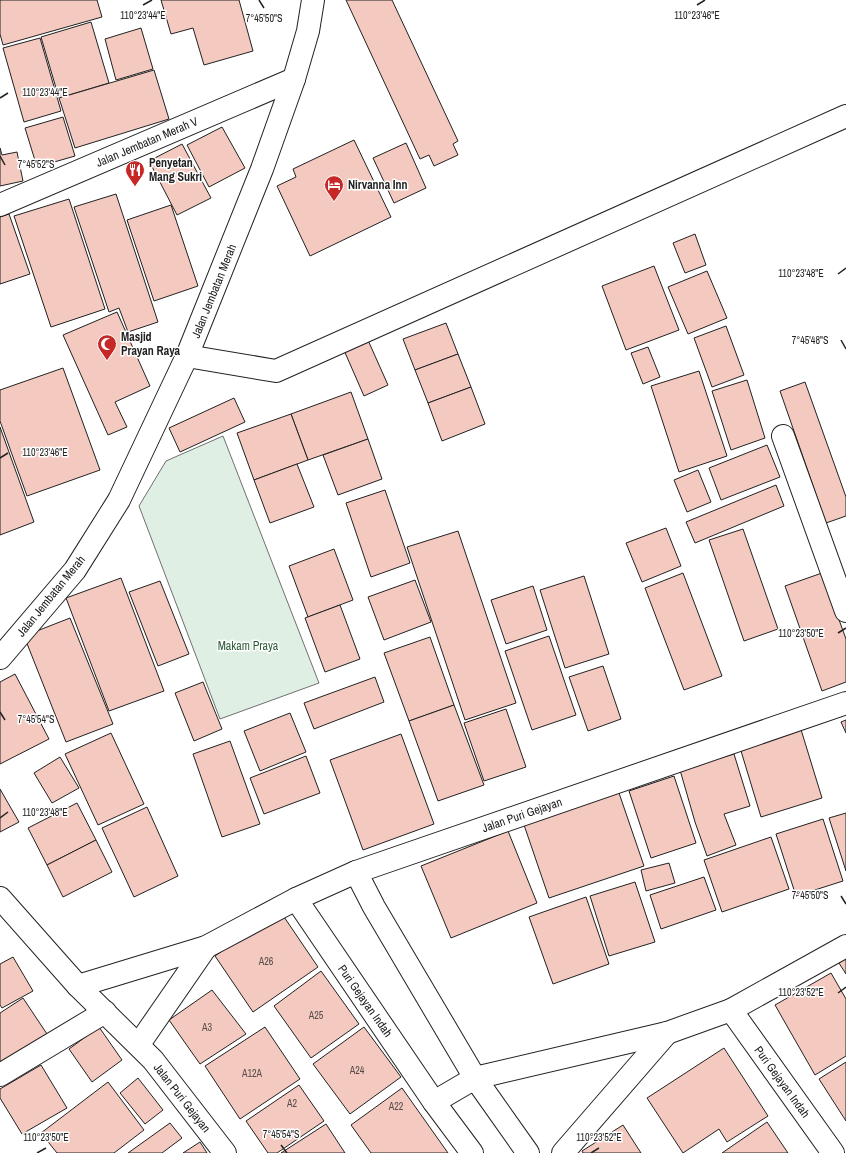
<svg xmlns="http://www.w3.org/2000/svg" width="846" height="1153" font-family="'Archivo Narrow',sans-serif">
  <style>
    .green { fill: #e0efe3; stroke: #6f6f6f }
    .building { fill: #f3c9c0; stroke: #222 }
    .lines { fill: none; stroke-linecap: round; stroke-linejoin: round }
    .minor-casing { stroke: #222; stroke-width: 24 }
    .minor { stroke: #fff; stroke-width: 22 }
    .ticks { fill: none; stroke: #222; stroke-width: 1.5 }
    .labels { text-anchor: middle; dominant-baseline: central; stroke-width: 3; stroke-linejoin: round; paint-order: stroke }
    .number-label { font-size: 10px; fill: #564c4a }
    .street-label { font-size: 12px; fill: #222; stroke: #fff }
    .poi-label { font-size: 12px; font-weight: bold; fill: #222; stroke: #fff; text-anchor: start }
    .park-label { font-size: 12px; fill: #2f5e38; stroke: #fff }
    .ticks-label { font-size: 10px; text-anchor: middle; fill: #222; stroke: #fff; stroke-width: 3; stroke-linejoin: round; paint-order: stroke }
  </style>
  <rect width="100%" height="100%" fill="#fff"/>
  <polygon class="green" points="223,436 319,683 220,719 139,506 166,461"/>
  <g class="building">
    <polygon points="0,0 97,0 102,17 3,45 0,34"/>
    <polygon points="161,0 239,0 253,51 204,65 193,28 171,34"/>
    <polygon points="346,0 392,0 458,141 453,144 458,155 434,166 429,155 420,159"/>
    <polygon points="91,22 109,83 59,98 41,37"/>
    <polygon points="141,28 153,69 116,80 105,39"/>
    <polygon points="40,38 61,111 24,122 3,48"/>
    <polygon points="154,70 169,119 75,148 59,98"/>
    <polygon points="63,117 75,156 37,167 25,128"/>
    <polygon points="222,127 245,168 209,187 187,145"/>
    <polygon points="354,140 391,217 310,256 277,186 296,177 293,169"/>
    <polygon points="406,143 426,188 394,203 373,158"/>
    <polygon points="182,144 211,198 177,215 149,161"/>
    <polygon points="0,148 2,155 17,152 23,181 0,186"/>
    <polygon points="116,194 158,322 128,332 119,308 109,312 74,207"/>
    <polygon points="69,199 105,309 51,327 14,216"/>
    <polygon points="171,205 198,286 154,301 127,220"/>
    <polygon points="9,214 30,274 0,284 0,217"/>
    <polygon points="695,234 706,265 685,273 673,243"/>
    <polygon points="654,266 679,330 626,350 602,286"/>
    <polygon points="707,271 727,318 688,334 668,287"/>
    <polygon points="117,312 150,386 115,402 127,427 108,435 63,335"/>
    <polygon points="446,323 458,354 415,370 403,339"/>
    <polygon points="726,326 744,375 712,387 694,338"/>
    <polygon points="367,338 388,385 364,396 343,348"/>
    <polygon points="648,347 660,377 643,384 631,353"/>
    <polygon points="458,354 471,387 428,403 415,370"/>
    <polygon points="63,368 100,470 27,496 0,421 0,390"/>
    <polygon points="699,371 727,456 679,472 651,386"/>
    <polygon points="747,380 765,438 731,450 712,391"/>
    <polygon points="805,382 846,497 846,516 826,523 780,391"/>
    <polygon points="471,387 485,424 442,441 428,403"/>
    <polygon points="351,392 368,439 308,460 291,414"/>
    <polygon points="234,398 245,422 180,452 169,428"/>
    <polygon points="291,414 308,460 254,480 237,433"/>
    <polygon points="0,427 34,522 0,535"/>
    <polygon points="368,439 382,479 338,495 323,455"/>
    <polygon points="767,445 780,477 721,500 709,468"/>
    <polygon points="297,464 314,507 270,523 254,480"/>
    <polygon points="698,470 711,502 687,512 674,480"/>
    <polygon points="776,485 784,506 695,543 686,522"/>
    <polygon points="385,490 410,563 371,577 346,503"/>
    <polygon points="666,528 681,566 642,582 626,543"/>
    <polygon points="743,529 778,629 744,641 709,540"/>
    <polygon points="458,531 516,703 465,720 407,547"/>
    <polygon points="334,549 353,600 308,617 289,566"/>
    <polygon points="683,573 722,676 684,690 645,588"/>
    <polygon points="822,573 846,639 846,682 822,691 785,586"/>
    <polygon points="584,576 609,654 565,668 540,590"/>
    <polygon points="121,578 164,691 109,711 66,598"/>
    <polygon points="415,580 431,622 384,640 368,597"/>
    <polygon points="160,581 189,654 158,666 129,592"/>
    <polygon points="533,586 547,630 506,644 491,600"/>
    <polygon points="340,605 360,659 325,672 305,618"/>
    <polygon points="70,618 113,724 66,742 24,636"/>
    <polygon points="549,636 576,715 532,730 505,651"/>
    <polygon points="430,637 454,705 409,721 384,653"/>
    <polygon points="603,666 621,719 588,731 569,677"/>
    <polygon points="15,674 49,739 0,764 0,682"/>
    <polygon points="375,677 384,702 314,729 304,703"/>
    <polygon points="203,682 222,729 194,741 175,693"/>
    <polygon points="454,705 484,785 438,801 409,721"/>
    <polygon points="506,709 526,767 484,781 464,723"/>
    <polygon points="290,713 306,752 260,771 244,731"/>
    <polygon points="846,720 846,733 841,722"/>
    <polygon points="799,723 822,798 761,817 738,741"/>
    <polygon points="111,733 144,804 98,825 65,754"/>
    <polygon points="401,734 434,824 363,850 330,760"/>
    <polygon points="230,741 260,824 222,837 193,754"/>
    <polygon points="734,754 750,806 724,814 736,845 707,856 695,822 680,770"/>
    <polygon points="306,756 320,793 264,814 250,778"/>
    <polygon points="60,757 79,788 52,803 34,773"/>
    <polygon points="674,776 696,843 651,858 629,791"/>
    <polygon points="0,789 19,822 0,832"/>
    <polygon points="618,790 644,866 549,898 523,822"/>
    <polygon points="77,803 96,840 47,865 28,828"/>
    <polygon points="147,807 178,876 134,897 102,828"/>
    <polygon points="846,813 846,871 829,818"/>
    <polygon points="823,819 843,881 796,896 776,834"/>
    <polygon points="508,831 537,903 451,938 421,866"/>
    <polygon points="771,837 789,889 722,912 704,860"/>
    <polygon points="96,840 112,872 63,897 47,865"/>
    <polygon points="669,863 675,883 646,891 641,870"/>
    <polygon points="704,877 716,910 661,929 650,895"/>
    <polygon points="635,882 655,942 609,956 590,896"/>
    <polygon points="586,897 609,964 553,984 529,917"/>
    <polygon points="280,911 318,967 253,1012 215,956"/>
    <polygon points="846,954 846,974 837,960"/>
    <polygon points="13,957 33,991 2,1008 0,1005 0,964"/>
    <polygon points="321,971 359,1024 311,1058 274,1006"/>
    <polygon points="831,973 846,999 846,1056 815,1075 775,1005"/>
    <polygon points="212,990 246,1034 200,1064 169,1020"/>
    <polygon points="23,998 49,1037 0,1070 0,1013"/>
    <polygon points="99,1027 122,1060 92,1082 69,1049"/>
    <polygon points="265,1027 300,1079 240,1119 205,1066"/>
    <polygon points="364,1027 401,1077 350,1114 313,1064"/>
    <polygon points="724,1048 768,1116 727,1142 719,1129 683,1153 647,1098"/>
    <polygon points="846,1062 846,1121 819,1079"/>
    <polygon points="41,1065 67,1108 22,1134 0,1098 0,1089"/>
    <polygon points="138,1078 163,1110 145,1124 120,1093"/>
    <polygon points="108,1082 144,1130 114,1153 57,1153 41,1133"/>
    <polygon points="299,1085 324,1121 277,1153 268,1153 246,1121"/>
    <polygon points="402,1088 448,1153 371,1153 351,1125"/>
    <polygon points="767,1122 788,1153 722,1153"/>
    <polygon points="170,1123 182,1138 162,1153 128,1153"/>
    <polygon points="326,1124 345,1153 281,1153"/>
    <polygon points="623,1125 641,1153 583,1153 582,1151"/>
    <polygon points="200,1142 207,1153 183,1153"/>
  </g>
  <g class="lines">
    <defs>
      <g id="minor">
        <polyline points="0,205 294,79"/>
        <polyline points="187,356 276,371 846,116"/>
        <polyline points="783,436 846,611"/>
        <polyline points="0,658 75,570 119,500 187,356 262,169 294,79 308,31 313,0"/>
        <polyline points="356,872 374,907 475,1078 528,1153"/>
        <polyline points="0,898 78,986 153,1060 225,1153"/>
        <polyline points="296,899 434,1102 472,1153"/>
        <polyline points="78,986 206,947 296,899 356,872 846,703"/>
        <polyline points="731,1010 833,1153"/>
        <polyline points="139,1044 206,947"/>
        <polyline points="0,1075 105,1012"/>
        <polyline points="434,1102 475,1078 667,1033 731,1010 846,946"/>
        <polyline points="563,1153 667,1033"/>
      </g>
    </defs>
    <use href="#minor" class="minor-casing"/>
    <use href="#minor" class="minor"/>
  </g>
  <path class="ticks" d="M259,0l5,8M143,5l9,-5M697,5l8,-5M0,98l8,-5M0,156l5,9M838,274l8,-6M841,340l5,9M0,458l8,-5M838,633l8,-5M0,712l5,8M0,818l8,-6M841,896l5,8M838,993l8,-6M281,1145l6,8M37,1153l9,-5M591,1153l8,-5"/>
  <defs>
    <symbol id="restaurant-pin" viewBox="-11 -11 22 30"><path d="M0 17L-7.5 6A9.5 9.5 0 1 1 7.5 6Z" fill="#c62828" stroke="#fff"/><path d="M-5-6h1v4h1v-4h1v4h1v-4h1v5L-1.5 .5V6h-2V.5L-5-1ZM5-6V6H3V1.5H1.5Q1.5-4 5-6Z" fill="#fff"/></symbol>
    <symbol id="hotel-pin" viewBox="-11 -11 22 30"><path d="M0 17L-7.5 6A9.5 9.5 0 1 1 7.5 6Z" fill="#c62828" stroke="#fff"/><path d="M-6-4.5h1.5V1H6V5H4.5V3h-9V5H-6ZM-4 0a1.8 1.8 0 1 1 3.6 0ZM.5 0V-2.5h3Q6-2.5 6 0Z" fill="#fff"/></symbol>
    <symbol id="mosque-pin" viewBox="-11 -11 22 30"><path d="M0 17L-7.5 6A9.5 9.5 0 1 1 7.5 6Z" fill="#c62828" stroke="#fff"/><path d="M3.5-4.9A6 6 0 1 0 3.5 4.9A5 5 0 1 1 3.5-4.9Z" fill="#fff"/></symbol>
  </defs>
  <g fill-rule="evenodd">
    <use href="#restaurant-pin" x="124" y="159" width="22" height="30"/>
    <use href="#hotel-pin" x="323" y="174" width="22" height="30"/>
    <use href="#mosque-pin" x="96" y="333" width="22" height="30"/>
  </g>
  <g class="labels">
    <g class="number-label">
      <text x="266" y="961">A26</text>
      <text x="316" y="1015">A25</text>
      <text x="207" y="1027">A3</text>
      <text x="357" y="1070">A24</text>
      <text x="252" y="1073">A12A</text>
      <text x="292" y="1103">A2</text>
      <text x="396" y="1106">A22</text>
    </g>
    <g class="street-label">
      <text transform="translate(147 142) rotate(-23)">Jalan Jembatan Merah V</text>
      <text transform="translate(214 291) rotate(-68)">Jalan Jembatan Merah</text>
      <text transform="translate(51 596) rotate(-51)">Jalan Jembatan Merah</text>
      <text transform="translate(522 815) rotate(-19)">Jalan Puri Gejayan</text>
      <text transform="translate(365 1001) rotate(55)">Puri Gejayan Indah</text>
      <text transform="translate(782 1082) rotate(54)">Puri Gejayan Indah</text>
      <text transform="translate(182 1098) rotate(52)">Jalan Puri Gejayan</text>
    </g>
    <g class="poi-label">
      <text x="149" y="163">Penyetan<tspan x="149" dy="14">Mang Sukri</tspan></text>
      <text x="348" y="185">Nirvanna Inn</text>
      <text x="121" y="337">Masjid<tspan x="121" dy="14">Prayan Raya</tspan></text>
    </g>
    <g class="park-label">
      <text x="248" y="646">Makam Praya</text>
    </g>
  </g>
  <g class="ticks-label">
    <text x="143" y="19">110°23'44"E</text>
    <text x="697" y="19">110°23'46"E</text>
    <text x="264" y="22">7°45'50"S</text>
    <text x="45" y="96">110°23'44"E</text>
    <text x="36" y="168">7°45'52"S</text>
    <text x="801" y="277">110°23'48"E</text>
    <text x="810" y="344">7°45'48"S</text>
    <text x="45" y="456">110°23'46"E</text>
    <text x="801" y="637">110°23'50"E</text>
    <text x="36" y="723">7°45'54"S</text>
    <text x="45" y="816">110°23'48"E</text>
    <text x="810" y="899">7°45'50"S</text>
    <text x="801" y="996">110°23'52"E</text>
    <text x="281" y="1138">7°45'54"S</text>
    <text x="46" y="1141">110°23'50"E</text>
    <text x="599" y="1141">110°23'52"E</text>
  </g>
</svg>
